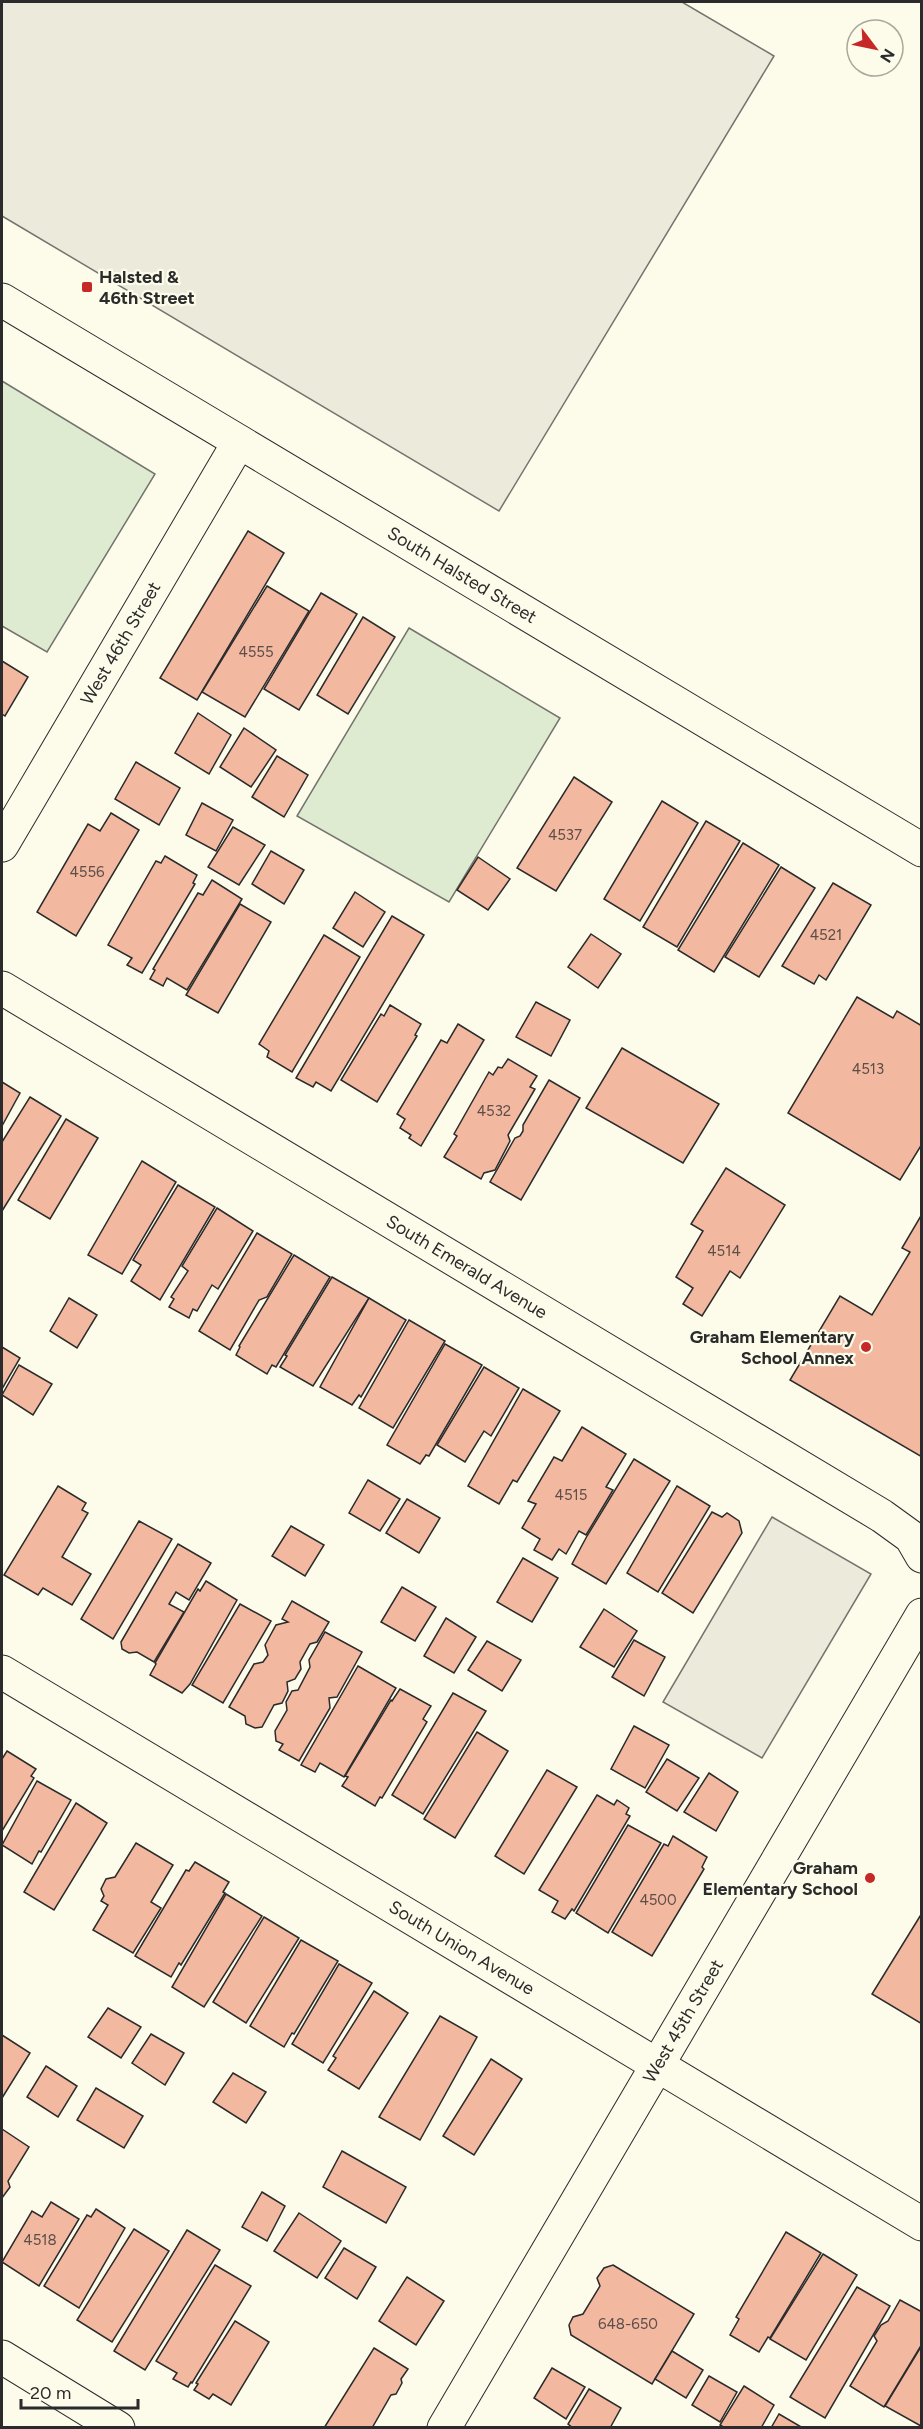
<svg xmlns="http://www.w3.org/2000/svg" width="923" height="2429" font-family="Figtree,sans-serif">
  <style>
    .green { fill: #deebd1; stroke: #74746e; stroke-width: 1.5 }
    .parking { fill: #eceadb; stroke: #74746e; stroke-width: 1.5 }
    .building { fill: #f2b8a0; stroke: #2b2b2b; stroke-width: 1.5 }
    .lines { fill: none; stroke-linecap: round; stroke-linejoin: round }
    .minor-casing { stroke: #2b2b2b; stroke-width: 35 }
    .major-casing { stroke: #2b2b2b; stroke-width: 35 }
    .minor { stroke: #fdfbea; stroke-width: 33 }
    .major { stroke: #fdfbea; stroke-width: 33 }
    .poi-dot { fill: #c62828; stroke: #fdfbea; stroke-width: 2 }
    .labels { text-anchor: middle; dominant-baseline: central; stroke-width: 4.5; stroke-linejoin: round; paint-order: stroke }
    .number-label { font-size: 15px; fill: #5d4e48 }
    .poi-label { font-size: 18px; font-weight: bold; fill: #2b2b2b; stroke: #fdfbea; text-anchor: end }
    .street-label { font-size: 18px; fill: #2b2b2b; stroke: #fdfbea }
  </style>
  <rect width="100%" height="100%" fill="#fdfbea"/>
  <g class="green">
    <polygon points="2,381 155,474 47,652 2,626"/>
    <polygon points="409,628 560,718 449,902 297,816"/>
  </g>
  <g class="parking">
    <polygon points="2,2 682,2 774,56 499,511 2,216"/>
    <polygon points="772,1517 871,1574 762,1758 663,1702"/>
  </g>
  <g class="building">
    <polygon points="248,531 284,553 197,700 160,678"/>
    <polygon points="267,586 309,611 245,717 202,692"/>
    <polygon points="321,593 357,614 299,710 264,689"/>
    <polygon points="363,617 395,637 348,714 317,695"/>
    <polygon points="2,661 28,677 5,716 2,714"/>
    <polygon points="198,713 231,735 209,774 175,753"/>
    <polygon points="244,728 276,750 251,787 220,767"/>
    <polygon points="277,756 308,775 284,817 252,797"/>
    <polygon points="136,762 180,788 159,825 115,799"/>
    <polygon points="574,777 612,802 556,891 517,868"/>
    <polygon points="662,801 698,823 640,921 604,899"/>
    <polygon points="202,803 233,820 216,851 186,835"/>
    <polygon points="111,813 139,830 76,936 37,912 88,824 100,831"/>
    <polygon points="706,821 740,841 677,947 643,927"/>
    <polygon points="233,827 265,845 239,885 208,867"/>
    <polygon points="743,843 779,865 714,972 678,950"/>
    <polygon points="271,851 304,870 284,904 252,884"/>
    <polygon points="165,856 197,875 193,883 195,884 142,973 127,965 132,958 108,945 156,861 161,863"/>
    <polygon points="478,857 510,879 488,910 457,890"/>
    <polygon points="781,867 815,888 759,977 725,957"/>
    <polygon points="212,880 242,899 187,990 167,978 163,986 150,979 155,970 153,969 198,893 203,895"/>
    <polygon points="833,883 871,905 826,980 819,975 814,984 782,966"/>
    <polygon points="355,892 385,912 363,947 333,928"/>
    <polygon points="240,904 271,922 218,1013 186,995"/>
    <polygon points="392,916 424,935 331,1091 316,1082 313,1087 296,1078"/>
    <polygon points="591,934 621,954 598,988 568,967"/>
    <polygon points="324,935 360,957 292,1072 267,1057 269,1051 259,1044"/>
    <polygon points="857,997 893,1018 897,1011 922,1026 922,1144 900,1180 788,1113"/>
    <polygon points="536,1002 570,1020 551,1056 516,1037"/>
    <polygon points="390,1005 421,1024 415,1035 417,1036 377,1102 341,1080 381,1014 384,1016"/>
    <polygon points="458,1024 484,1040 421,1146 409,1138 411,1135 400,1128 405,1119 397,1114 441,1040 447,1043"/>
    <polygon points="622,1048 719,1104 683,1163 586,1108"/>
    <polygon points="508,1059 537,1076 530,1087 535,1089 508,1135 510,1141 495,1170 484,1173 481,1179 444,1157 457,1136 454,1134 489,1072 493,1075 498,1067 502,1068"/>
    <polygon points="549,1080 580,1098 521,1200 490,1182 515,1138 520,1136 523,1131 523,1125"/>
    <polygon points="2,1082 20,1093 2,1126"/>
    <polygon points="30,1097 61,1116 2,1211 2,1142"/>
    <polygon points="66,1119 98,1138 50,1219 18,1200"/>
    <polygon points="142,1161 176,1182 122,1274 88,1255"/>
    <polygon points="726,1168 785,1205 740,1278 730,1271 702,1316 683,1304 693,1288 676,1277 703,1231 691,1224"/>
    <polygon points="178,1185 215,1207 160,1300 131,1281 141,1265 133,1260"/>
    <polygon points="217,1208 253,1231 218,1289 212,1285 197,1311 193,1309 189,1318 169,1307 174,1299 171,1297 188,1271 182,1266"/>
    <polygon points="922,1214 922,1457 790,1380 840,1296 872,1315 910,1252 902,1248"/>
    <polygon points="257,1233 292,1254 267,1297 259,1300 230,1350 199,1331"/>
    <polygon points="294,1255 330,1277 276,1367 272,1365 267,1374 236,1355 240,1347 239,1346"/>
    <polygon points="332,1277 369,1298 313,1386 280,1367 287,1356 285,1355"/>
    <polygon points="69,1298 97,1315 77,1348 50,1331"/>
    <polygon points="369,1298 406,1320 361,1397 359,1395 352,1405 320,1387"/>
    <polygon points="409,1320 445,1341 393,1428 359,1408"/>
    <polygon points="445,1344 482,1365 429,1456 426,1455 420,1464 387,1445"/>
    <polygon points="2,1347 20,1358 2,1389"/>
    <polygon points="19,1365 52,1384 33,1415 2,1395"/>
    <polygon points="484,1367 519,1388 491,1436 484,1431 465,1462 437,1445"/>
    <polygon points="523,1389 560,1411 517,1482 513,1480 499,1504 468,1486"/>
    <polygon points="582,1427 626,1454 606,1487 613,1490 586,1535 579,1531 566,1554 559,1549 552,1560 534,1550 540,1539 522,1528 536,1504 528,1501 554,1457 562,1461"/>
    <polygon points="634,1459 670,1481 606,1584 572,1564 587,1536"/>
    <polygon points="368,1480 400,1499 380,1531 349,1513"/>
    <polygon points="58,1486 86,1503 82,1510 88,1513 62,1557 91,1574 72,1605 43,1588 38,1595 4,1575"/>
    <polygon points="677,1486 710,1506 658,1592 627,1573"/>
    <polygon points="407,1499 440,1518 419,1553 386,1533"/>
    <polygon points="712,1512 722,1517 727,1513 739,1521 742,1533 693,1613 662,1593"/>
    <polygon points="139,1521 172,1539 113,1639 81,1619"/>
    <polygon points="291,1526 324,1545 305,1576 272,1556"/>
    <polygon points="178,1544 211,1563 189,1600 176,1592 169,1604 184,1612 154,1662 137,1652 129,1653 122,1649 121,1642"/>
    <polygon points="523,1558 558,1578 532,1622 497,1602"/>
    <polygon points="206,1581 237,1600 190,1684 182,1693 150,1675 156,1664 155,1663 198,1589 200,1591"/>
    <polygon points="402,1587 436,1607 415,1641 381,1622"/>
    <polygon points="292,1601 329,1622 317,1642 310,1644 300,1662 301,1669 295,1679 287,1682 288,1691 282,1703 274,1705 262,1727 255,1728 246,1724 245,1716 229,1707 254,1664 263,1662 268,1655 265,1645 276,1625 288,1622 282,1619"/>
    <polygon points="240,1604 271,1621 223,1703 192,1685"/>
    <polygon points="604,1609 637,1631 614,1667 580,1647"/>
    <polygon points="446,1618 476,1637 454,1673 424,1656"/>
    <polygon points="325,1632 362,1652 337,1697 329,1698 330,1708 299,1761 279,1750 283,1744 276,1741 275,1731 287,1710 286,1702 292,1691 298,1690 310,1667 309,1660"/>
    <polygon points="634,1640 665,1657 644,1696 612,1677"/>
    <polygon points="487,1641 521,1660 502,1691 468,1670"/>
    <polygon points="358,1666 396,1688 344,1777 320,1763 315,1772 301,1765"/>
    <polygon points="400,1689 431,1706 423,1719 427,1722 382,1798 380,1797 375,1806 342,1786 348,1777 345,1776 391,1700 392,1701"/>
    <polygon points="453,1693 486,1711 423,1814 392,1795"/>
    <polygon points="634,1726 669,1745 645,1788 611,1769"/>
    <polygon points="477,1732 508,1751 455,1838 424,1819"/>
    <polygon points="7,1751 36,1769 31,1776 34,1778 2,1831 2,1759"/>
    <polygon points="667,1759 699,1778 677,1811 646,1792"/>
    <polygon points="547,1770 577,1787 524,1874 495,1856"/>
    <polygon points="709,1773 738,1792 716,1831 684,1812"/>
    <polygon points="37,1781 71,1800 41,1852 39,1851 32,1864 2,1845"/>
    <polygon points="597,1795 614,1805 617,1800 629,1808 626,1814 630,1816 574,1911 572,1909 565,1919 552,1912 558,1901 539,1890"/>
    <polygon points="76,1803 107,1823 54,1910 24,1892"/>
    <polygon points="628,1825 661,1843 608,1933 576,1913"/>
    <polygon points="673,1836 707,1857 702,1867 704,1869 652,1956 612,1932 664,1844 668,1846"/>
    <polygon points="136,1843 173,1865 151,1902 161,1908 133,1953 93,1930 108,1905 101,1901 104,1896 101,1889 106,1879 115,1877"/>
    <polygon points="195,1862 229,1882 223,1892 225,1893 181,1965 179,1963 171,1977 135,1956 186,1870 189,1871"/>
    <polygon points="226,1894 262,1916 204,2007 172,1987"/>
    <polygon points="922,1913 922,2024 872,1994"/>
    <polygon points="264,1917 299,1938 246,2023 213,2002"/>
    <polygon points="301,1940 338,1961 294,2034 292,2033 284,2047 250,2026"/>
    <polygon points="339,1964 372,1983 323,2063 292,2044"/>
    <polygon points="374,1991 408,2013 359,2089 328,2070 336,2058 333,2056"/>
    <polygon points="108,2008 141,2027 121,2058 88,2037"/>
    <polygon points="440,2016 477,2037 420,2140 379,2117"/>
    <polygon points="151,2034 184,2053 165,2085 132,2063"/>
    <polygon points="2,2035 30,2053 2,2098"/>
    <polygon points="491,2059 522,2079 474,2155 443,2136"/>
    <polygon points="46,2066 77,2086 58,2117 27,2097"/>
    <polygon points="233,2073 266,2092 246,2123 213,2102"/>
    <polygon points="96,2088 143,2116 124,2148 77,2120"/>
    <polygon points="2,2129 29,2147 8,2181 10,2187 2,2198"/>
    <polygon points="342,2151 406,2187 386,2223 323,2187"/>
    <polygon points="262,2192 285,2206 267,2241 242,2227"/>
    <polygon points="51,2202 79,2219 39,2286 2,2262 32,2211 42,2217"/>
    <polygon points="96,2209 125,2228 79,2308 44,2286 87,2215 91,2217"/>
    <polygon points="299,2213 341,2241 317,2278 274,2251"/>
    <polygon points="134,2229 169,2251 112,2342 77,2320"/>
    <polygon points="187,2230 220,2250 145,2370 114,2351"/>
    <polygon points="786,2232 821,2253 770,2338 768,2337 759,2352 730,2335 739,2319 736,2317"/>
    <polygon points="344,2248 376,2267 357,2299 325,2278"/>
    <polygon points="823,2254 857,2275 806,2360 770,2339"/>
    <polygon points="215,2265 251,2286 192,2383 191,2382 188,2387 173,2379 177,2373 156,2361"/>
    <polygon points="613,2265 694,2314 652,2384 571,2335 569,2325 573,2317 583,2314 600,2286 597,2278 604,2268"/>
    <polygon points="407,2277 444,2301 416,2345 379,2321"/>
    <polygon points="857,2287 890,2306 825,2418 790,2397"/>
    <polygon points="900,2300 922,2312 922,2344 884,2407 850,2386 877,2341 874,2336 881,2325 888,2321"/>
    <polygon points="235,2321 269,2342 231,2405 213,2394 209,2399 194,2390 198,2384 196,2383"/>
    <polygon points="922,2345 922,2425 921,2426 885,2406"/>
    <polygon points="374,2348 408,2369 401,2379 402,2383 396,2394 391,2395 372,2428 324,2428"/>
    <polygon points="672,2351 703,2370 686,2398 655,2379"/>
    <polygon points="552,2368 585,2387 566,2419 534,2398"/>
    <polygon points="709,2376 737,2392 720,2422 692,2405"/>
    <polygon points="744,2386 774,2405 761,2428 725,2428 720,2425"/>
    <polygon points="589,2389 621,2408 610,2428 573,2428 568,2424"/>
    <polygon points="779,2414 803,2428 771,2428"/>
  </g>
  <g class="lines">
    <defs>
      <g id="minor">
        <path id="s1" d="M2,845l237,-403"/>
        <path id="s2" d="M2,988l880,528 29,21 11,19"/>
        <path id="s3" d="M2,1672l920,552"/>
        <polyline points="2,2357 118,2428"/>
        <path id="s4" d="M444,2428l478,-813"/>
      </g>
      <g id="major">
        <path id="s5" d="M2,300l920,550"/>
      </g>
    </defs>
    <use href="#minor" class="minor-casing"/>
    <use href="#major" class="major-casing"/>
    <use href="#minor" class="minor"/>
    <use href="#major" class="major"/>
  </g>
  <g class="poi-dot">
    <rect x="81" y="281" width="12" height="12" rx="3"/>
    <circle cx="866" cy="1347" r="6"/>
    <circle cx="870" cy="1878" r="6"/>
  </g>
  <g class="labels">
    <g class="number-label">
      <text x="256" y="652">4555</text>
      <text x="565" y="835">4537</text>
      <text x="87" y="872">4556</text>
      <text x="826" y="935">4521</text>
      <text x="868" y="1069">4513</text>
      <text x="494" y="1111">4532</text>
      <text x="724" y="1251">4514</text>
      <text x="571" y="1495">4515</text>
      <text x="658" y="1900">4500</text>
      <text x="40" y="2240">4518</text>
      <text x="628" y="2324">648-650</text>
    </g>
    <g class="poi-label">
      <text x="99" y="277" text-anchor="start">Halsted &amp;<tspan x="99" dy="21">46th Street</tspan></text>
      <text x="854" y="1337">Graham Elementary<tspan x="854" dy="21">School Annex</tspan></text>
      <text x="858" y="1868">Graham<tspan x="858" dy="21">Elementary School</tspan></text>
    </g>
    <g class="street-label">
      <text stroke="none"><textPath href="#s5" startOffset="536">South Halsted Street</textPath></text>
      <text stroke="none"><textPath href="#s1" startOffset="234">West 46th Street</textPath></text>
      <text stroke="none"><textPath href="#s2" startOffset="542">South Emerald Avenue</textPath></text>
      <text stroke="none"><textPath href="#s3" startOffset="536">South Union Avenue</textPath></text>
      <text stroke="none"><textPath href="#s4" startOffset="472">West 45th Street</textPath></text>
    </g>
  </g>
  <rect width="923" height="2429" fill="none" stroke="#2b2b2b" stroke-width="6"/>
  <g transform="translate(875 48) rotate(122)"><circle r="28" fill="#fdfbea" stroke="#a9a89e" stroke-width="1.5"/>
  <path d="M0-4.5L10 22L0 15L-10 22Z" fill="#c62828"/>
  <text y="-9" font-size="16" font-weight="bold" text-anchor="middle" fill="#2b2b2b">N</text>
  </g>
  <path d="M21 2399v9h117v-9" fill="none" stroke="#2b2b2b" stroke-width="3"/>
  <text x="30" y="2399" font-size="18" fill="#2b2b2b" stroke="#fdfbea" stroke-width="4.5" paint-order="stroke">20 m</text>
</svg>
